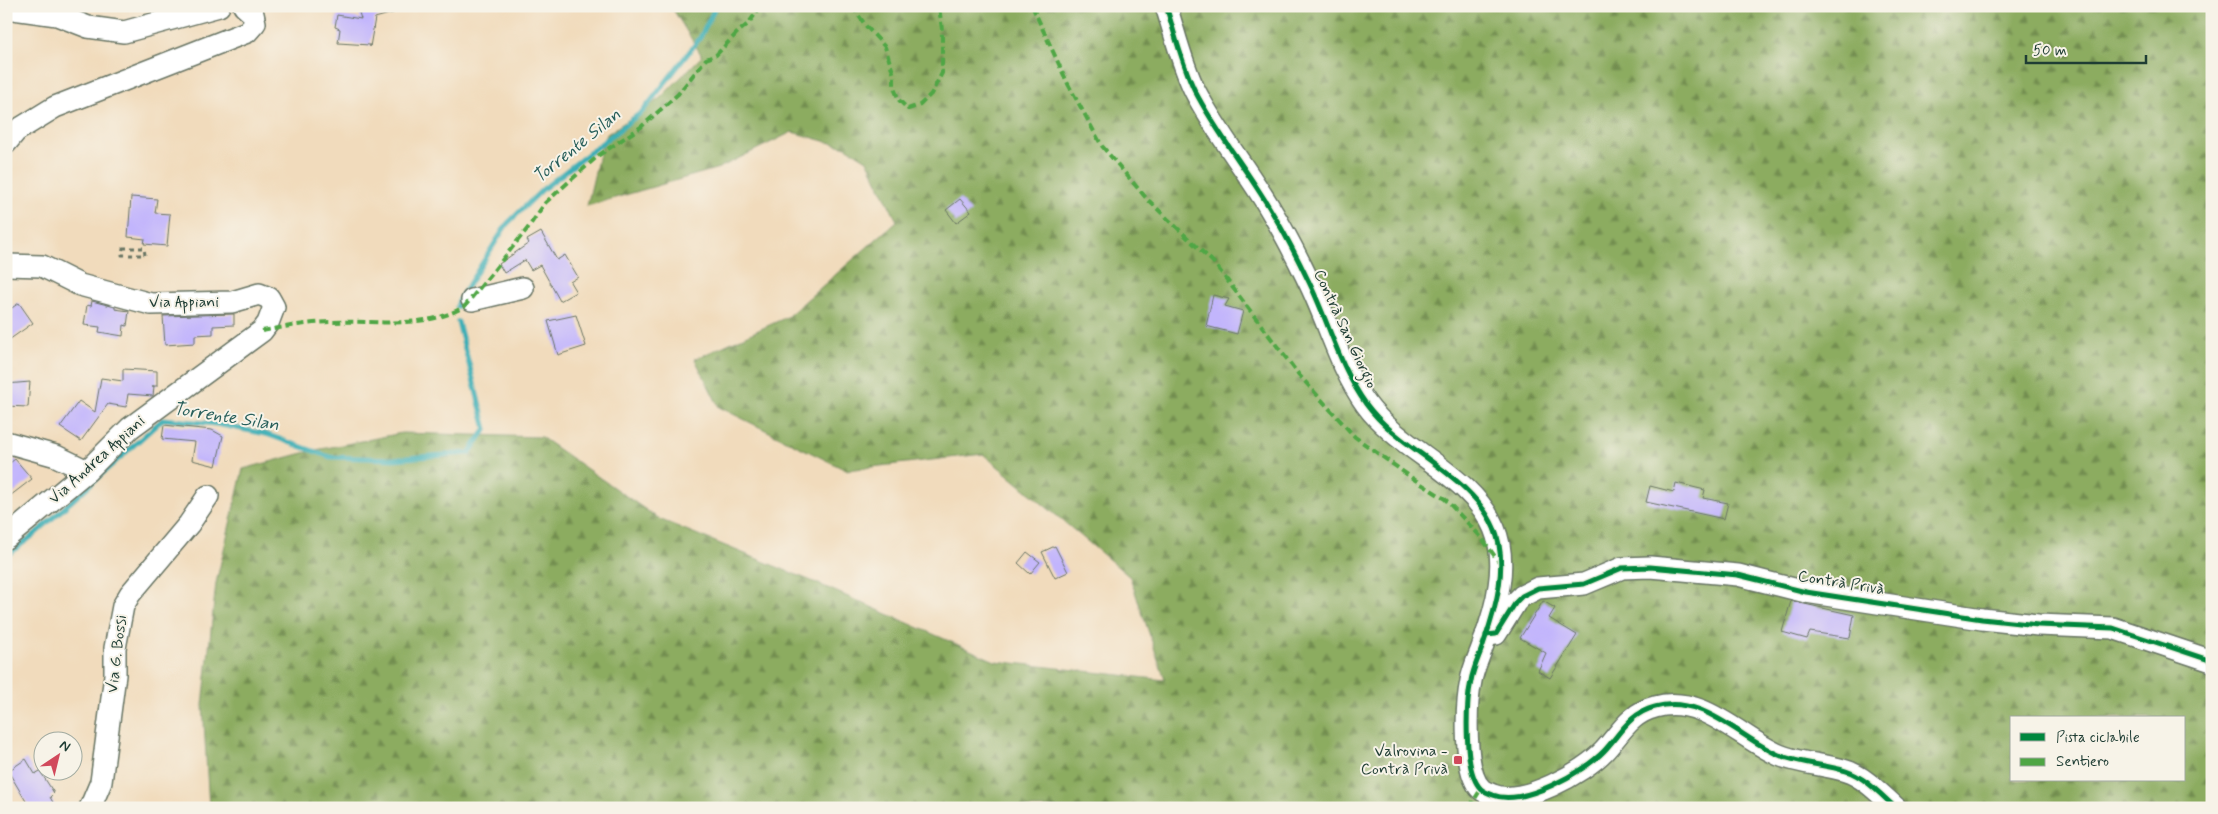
<svg xmlns="http://www.w3.org/2000/svg" width="2218" height="814" font-family="Mynerve,sans-serif">
  <style>
    .forest { fill: url(#forest-firs); stroke: #56744a; fill-rule: evenodd }
    .lines { fill: none; stroke-linecap: round; stroke-linejoin: round }
    .stream { stroke: #3eafb6; stroke-width: 5 }
    .building { fill: #c2b5fc }
    .minor-casing { stroke: #687464; stroke-width: 24 }
    .path { stroke: #687464; stroke-width: 3; stroke-dasharray: 4 4; stroke-linecap: butt }
    .minor { stroke: #fff; stroke-width: 21 }
    .quiet { stroke: #4fa644; stroke-width: 4; stroke-dasharray: 8 4; stroke-linecap: butt }
    .cycleway-casing { stroke: #f7f3e8; stroke-width: 8 }
    .cycleway { stroke: #00873e; stroke-width: 5 }
    .poi-dot { fill: #d1495b; stroke: #f7f3e8; stroke-width: 2 }
    .labels { text-anchor: middle; dominant-baseline: central; stroke-width: 4; stroke-linejoin: round; paint-order: stroke }
    .street-label { font-size: 16px; fill: #1f3d34; stroke: #f7f3e8 }
    .poi-label { font-size: 16px; fill: #1f3d34; stroke: #f7f3e8; text-anchor: end }
    .water-label { font-size: 18px; font-style: italic; fill: #285f5b; stroke: #f7f3e8 }
  </style>
  <defs>
    <pattern id="forest-firs" width="22" height="20" patternUnits="userSpaceOnUse" patternTransform="scale(1.25)"><rect width="22" height="20" fill="#8cac60"/><path d="M5 1l3.5 6h-7zM16 11l3.5 6h-7z" fill="#728d50"/></pattern>
  </defs>
  <rect width="100%" height="100%" fill="#f7f3e8"/>
  <filter id="ink" filterUnits="userSpaceOnUse"><feTurbulence type="fractalNoise" baseFrequency=".02" numOctaves="2"/><feDisplacementMap in="SourceGraphic" scale="10" xChannelSelector="R" yChannelSelector="G"/><feConvolveMatrix kernelMatrix="1 2 1 2 8 2 1 2 1" color-interpolation-filters="sRGB"/></filter>
  <filter id="wash" filterUnits="userSpaceOnUse"><feTurbulence type="fractalNoise" baseFrequency=".0096" numOctaves="4" result="noise"/><feDisplacementMap in="SourceGraphic" scale="20" xChannelSelector="R" yChannelSelector="G"/><feGaussianBlur stdDeviation="1.12" result="paint"/><feColorMatrix in="noise" values="0 0 0 0 0 0 0 0 0 0 0 0 0 0 0 0 0 1.4 0 .05"/><feComposite in="paint" operator="in"/></filter>
  <g filter="url(#wash)">
    <rect width="100%" height="100%" fill="#f1dbbc"/>
    <path class="forest" d="M671,6h1541v802h-2003l-6,-103 13,-122 27,-114 68,-18 91,-18 139,4 118,82 155,63 181,79 170,19 -35,-103 -147,-123 -137,16 -127,-63 -24,-48 92,-42 110,-96 -30,-61 -21,-13 -54,-15 -73,36 -132,38 12,-51 8,-21 52,-35 43,-43zM2012,718h172v62h-172z"/>
    <g class="lines">
      <g class="stream">
        <polyline points="457,307 459,300 507,224 543,189 643,111 700,38 716,6"/>
        <polyline points="6,556 35,534 163,419 216,424 266,434 330,457 394,459 469,453 486,429 458,322"/>
      </g>
    </g>
    <g id="blocks">
      <g class="building">
        <polygon points="357,6 403,6 403,10 375,18 370,47 370,45 338,43 340,29 335,27 337,15 361,19"/>
        <polygon points="131,197 157,199 155,213 170,214 167,246 144,244 145,239 128,237"/>
        <polygon points="960,199 971,212 956,223 946,210"/>
        <polygon points="541,232 557,260 565,255 578,277 570,282 576,292 560,301 540,265 531,270 525,260 504,273 499,264 529,243 527,240"/>
        <polygon points="1213,295 1229,299 1225,306 1243,311 1237,334 1206,326"/>
        <polygon points="92,301 115,307 115,309 129,311 127,326 124,325 123,336 99,332 100,327 84,325 87,305 91,306"/>
        <polygon points="19,303 33,323 6,342 6,312"/>
        <polygon points="234,314 234,325 213,326 213,334 195,335 195,343 165,345 163,316"/>
        <polygon points="576,315 586,346 558,355 548,321"/>
        <polygon points="123,369 157,371 157,386 152,386 154,386 153,396 128,394 126,407 108,404 81,441 60,427 79,401 95,412 101,378 123,381"/>
        <polygon points="30,382 28,407 6,406 6,384"/>
        <polygon points="164,425 212,430 223,436 216,466 192,460 195,442 162,439"/>
        <polygon points="15,459 32,479 6,499 6,466"/>
        <polygon points="1676,483 1705,490 1703,498 1728,503 1724,519 1646,502 1650,486 1674,492"/>
        <polygon points="1055,546 1068,572 1055,578 1042,552"/>
        <polygon points="1027,552 1040,562 1030,574 1018,563"/>
        <polygon points="1543,601 1555,608 1549,618 1577,635 1550,678 1538,671 1546,653 1520,638"/>
        <polygon points="1791,601 1854,615 1850,638 1810,632 1807,639 1782,632"/>
        <polygon points="26,759 35,774 40,771 54,793 50,797 56,808 30,808 8,771"/>
      </g>
    </g>
  </g>
  <g filter="url(#ink)">
    <use href="#blocks" fill-opacity="0" stroke="#687464" stroke-width="1"/>
    <g class="lines">
      <defs>
        <g id="minor">
          <path d="M1166,6c9,28 16,59 29,85 21,41 50,76 74,116 14,23 27,48 39,73 20,40 32,88 58,124 34,47 105,70 128,124 15,35 2,80 -10,114 -4,13 -11,26 -13,39 -5,23 -8,91 10,108 3,3 8,4 12,6 29,12 91,-23 111,-44 16,-17 26,-38 51,-44 46,-14 85,31 124,48 21,9 46,9 67,16 19,6 35,24 50,37"/>
          <polyline points="6,8 57,15 88,27 124,32 219,6"/>
          <polyline points="6,143 16,131 55,107 247,32 255,23 253,14 244,6"/>
          <polyline points="6,265 42,266 80,285 151,304 232,302 259,294 269,298 274,307 268,323 262,331 130,428 87,471 6,538"/>
          <polyline points="472,300 523,288"/>
          <polyline points="6,442 56,456 87,471"/>
          <polyline points="1486,635 1496,634 1516,602 1522,596 1538,588 1584,584 1622,568 1650,567 1738,575 1806,592 1982,619 2038,625 2113,628 2212,661"/>
          <polyline points="90,808 101,782 115,675 115,648 123,606 130,594 189,524 208,496"/>
        </g>
      </defs>
      <use href="#minor" class="minor-casing"/>
      <polygon class="path" points="123,248 144,248 145,255 122,255"/>
      <use href="#minor" class="minor"/>
      <g class="quiet">
        <polyline points="852,6 866,26 885,47 894,75 894,88 899,100 908,109 920,105 931,94 942,73 942,30 939,6"/>
        <polyline points="1032,6 1068,84 1102,146 1147,199 1214,263 1299,375 1355,437 1412,478 1445,499 1481,537 1499,562"/>
        <path d="M262,331c23,-4 47,-9 72,-9 43,-2 92,8 131,-16l63,-78 17,-25 54,-48 42,-28 37,-33 28,-35 10,-4 22,-23 10,-8 13,-18"/>
        <polyline points="1469,808 1481,789"/>
      </g>
      <defs>
        <g id="cycleway">
          <path d="M1166,6c9,28 16,59 29,85 21,41 50,76 74,116 14,23 27,48 39,73 20,40 32,88 58,124 34,47 105,70 128,124 15,35 2,80 -10,114 -4,13 -11,26 -13,39 -5,23 -8,91 10,108 3,3 8,4 12,6 29,12 91,-23 111,-44 16,-17 26,-38 51,-44 46,-14 85,31 124,48 21,9 46,9 67,16 19,6 35,24 50,37"/>
          <polyline points="1486,635 1496,634 1516,602 1522,596 1538,588 1584,584 1622,568 1650,567 1738,575 1806,592 1982,619 2038,625 2113,628 2212,661"/>
        </g>
      </defs>
      <use href="#cycleway" class="cycleway-casing"/>
      <use href="#cycleway" class="cycleway"/>
    </g>
  </g>
  <rect class="poi-dot" x="1453" y="755" width="10" height="10" rx="2.5"/>
  <g class="labels">
    <g class="street-label">
      <text x="184" y="302">Via Appiani</text>
      <text transform="translate(1345 329) rotate(65)">Contrà San Giorgio</text>
      <text transform="translate(97 460) rotate(-42)">Via Andrea Appiani</text>
      <text transform="translate(1841 583) rotate(9)">Contrà Privà</text>
      <text transform="translate(117 654) rotate(-83)">Via G. Bossi</text>
    </g>
    <g class="poi-label">
      <text x="1448" y="751">Valrovina -<tspan x="1448" dy="18">Contrà Privà</tspan></text>
    </g>
    <g class="water-label">
      <text transform="translate(577 146) rotate(-39)">Torrente Silan</text>
      <text transform="translate(226 417) rotate(9)">Torrente Silan</text>
    </g>
  </g>
  <rect width="2218" height="814" fill="none" stroke="#f7f3e8" stroke-width="25"/>
  <rect x="2010" y="716" width="175" height="65" fill="#f7f3e8" stroke="#a1aaa0"/>
  <rect x="2020" y="733" width="25" height="8" fill="#00873e" stroke="#a1aaa0"/>
  <text x="2056" y="742" font-size="15" fill="#1f3d34">Pista ciclabile</text>
  <rect x="2020" y="758" width="25" height="8" fill="#4fa644" stroke="#a1aaa0"/>
  <text x="2056" y="766" font-size="15" fill="#1f3d34">Sentiero</text>
  <g transform="translate(58 756) rotate(35)"><circle r="24" fill="#f7f3e8" stroke="#a1aaa0"/>
  <path d="M0-4L9 19L0 12L-9 19Z" fill="#d1495b"/>
  <text y="-8" font-size="14" font-weight="bold" text-anchor="middle" fill="#1f3d34">N</text>
  </g>
  <path d="M2026 55v8h120v-8" fill="none" stroke="#1f3d34" stroke-width="2.5"/>
  <text x="2033" y="55" font-size="15" fill="#1f3d34" stroke="#f7f3e8" stroke-width="4" paint-order="stroke">50 m</text>
</svg>
